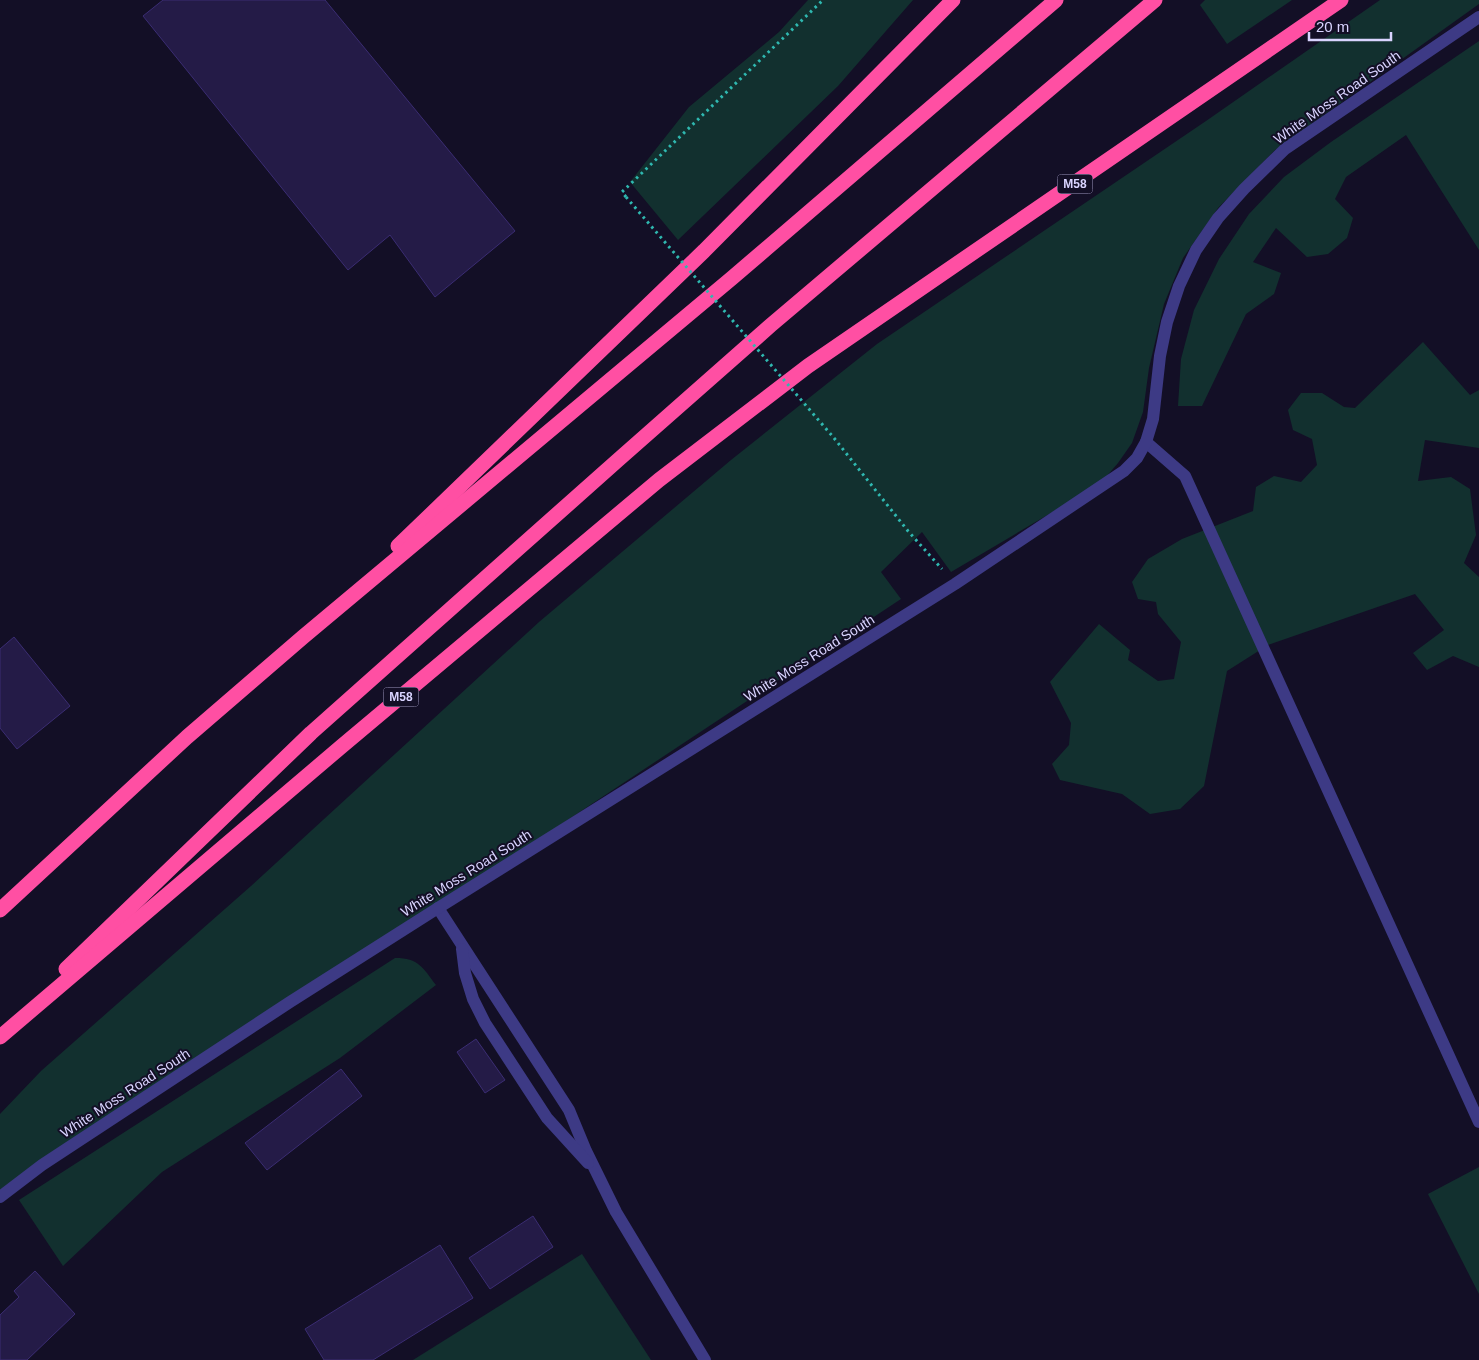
<svg xmlns="http://www.w3.org/2000/svg" width="1479" height="1360" font-family="Arial,sans-serif">
  <style>
    .green { fill: #12302f }
    .building { fill: #241b47; stroke: #3b2d73 }
    .lines { fill: none; stroke-linecap: round; stroke-linejoin: round }
    .path { stroke: #2fb8b0; stroke-width: 3; stroke-dasharray: 2.5 4; stroke-linecap: butt }
    .minor { stroke: #3d3a85; stroke-width: 12 }
    .highway { stroke: #ff4fa3; stroke-width: 15 }
    .path-bridge { stroke: #2fb8b0; stroke-width: 3; stroke-dasharray: 2.5 4; stroke-linecap: butt }
    .labels { text-anchor: middle; dominant-baseline: central; stroke-width: 4; stroke-linejoin: round; paint-order: stroke }
    .shield { fill: #130f26; stroke: #9e99be; stroke-width: 1 }
    .shield-label { font-size: 12px; font-weight: bold; fill: #d9d4ff }
    .street-label { font-size: 14px; fill: #d9d4ff; stroke: #130f26 }
  </style>
  <rect width="100%" height="100%" fill="#130f26"/>
  <g class="green">
    <polygon points="808,0 913,0 838,86 678,240 630,182 689,107 779,32"/>
    <polygon points="1205,0 1292,0 1227,44 1200,5"/>
    <polygon points="1380,0 1479,0 1479,4 1275,150 1218,208 1183,258 1164,304 1149,368 1143,412 1132,443 1118,463 1100,484 951,572 922,532 881,572 901,599 0,1196 0,1114 41,1071 251,886 539,622 731,460 877,344 1206,121"/>
    <polygon points="1479,41 1479,250 1406,135 1346,177 1335,199 1353,218 1347,238 1328,254 1307,257 1276,228 1253,262 1281,273 1274,294 1246,314 1202,406 1178,406 1181,359 1194,310 1219,259 1249,214 1284,177 1331,142"/>
    <polygon points="1423,342 1470,395 1479,390 1479,448 1425,440 1418,481 1451,477 1470,489 1476,535 1464,563 1479,577 1479,667 1453,656 1427,670 1413,653 1444,630 1415,594 1268,645 1227,671 1204,786 1180,809 1150,814 1122,794 1060,780 1052,764 1069,745 1071,723 1050,682 1099,624 1130,650 1128,660 1158,681 1174,679 1181,642 1158,614 1156,602 1138,599 1132,582 1148,559 1182,539 1253,511 1256,487 1274,476 1301,482 1317,465 1312,439 1293,430 1288,410 1301,393 1322,393 1344,407 1355,408"/>
    <path d="M395,958c24,0 28,10 41,27l-96,73 -178,114 -99,94 -44,-66z"/>
    <polygon points="1479,1167 1479,1294 1428,1194"/>
    <polygon points="582,1254 651,1360 413,1360"/>
  </g>
  <g class="building">
    <polygon points="163,0 325,0 515,231 435,297 390,235 348,270 143,16"/>
    <polygon points="14,637 70,706 17,749 0,728 0,649"/>
    <polygon points="476,1039 505,1080 485,1093 457,1052"/>
    <polygon points="341,1069 362,1096 267,1170 245,1143"/>
    <polygon points="533,1216 553,1247 490,1289 469,1258"/>
    <polygon points="440,1245 473,1298 373,1360 324,1360 305,1329"/>
    <polygon points="35,1271 75,1314 27,1360 0,1360 0,1315 19,1297 14,1291"/>
  </g>
  <g class="lines">
    <g class="path">
      <polyline points="626,197 622,192 823,0"/>
      <polyline points="834,438 908,531 942,569"/>
    </g>
    <g class="minor">
      <polyline points="1146,442 1185,476 1479,1122"/>
      <polyline points="438,908 569,1110 586,1151 616,1212 705,1360"/>
      <polyline points="462,949 465,973 473,999 485,1023 547,1118 588,1163"/>
      <polyline points="0,1197 42,1165 290,1002 438,908 955,584 1124,471 1137,458 1146,442 1153,419 1160,356 1167,322 1179,286 1196,250 1218,218 1244,189 1285,149 1479,17"/>
    </g>
    <g class="highway">
      <polyline points="398,546 704,251 953,0"/>
      <polyline points="0,910 187,737 303,637 732,278 1056,0"/>
      <polyline points="66,969 311,733 618,460 771,325 1155,0"/>
      <polyline points="0,1037 342,746 659,480 808,366 1341,0"/>
    </g>
    <polyline class="path-bridge" points="626,197 834,438"/>
  </g>
  <g class="labels">
    <g class="shield">
      <rect x="1057.5" y="174.5" width="35" height="19" rx="4"/>
      <rect x="383.5" y="687.5" width="35" height="19" rx="4"/>
    </g>
    <g class="shield-label">
      <text x="1075" y="184">M58</text>
      <text x="401" y="697">M58</text>
    </g>
    <g class="street-label">
      <text transform="translate(1337 97) rotate(-35)">White Moss Road South</text>
      <text transform="translate(809 658) rotate(-32)">White Moss Road South</text>
      <text transform="translate(466 873) rotate(-32)">White Moss Road South</text>
      <text transform="translate(125 1093) rotate(-33)">White Moss Road South</text>
    </g>
  </g>
  <path d="M1309 32v8h82v-8" fill="none" stroke="#d9d4ff" stroke-width="2.5"/>
  <text x="1316" y="32" font-size="15" fill="#d9d4ff" stroke="#130f26" stroke-width="4" paint-order="stroke">20 m</text>
</svg>
